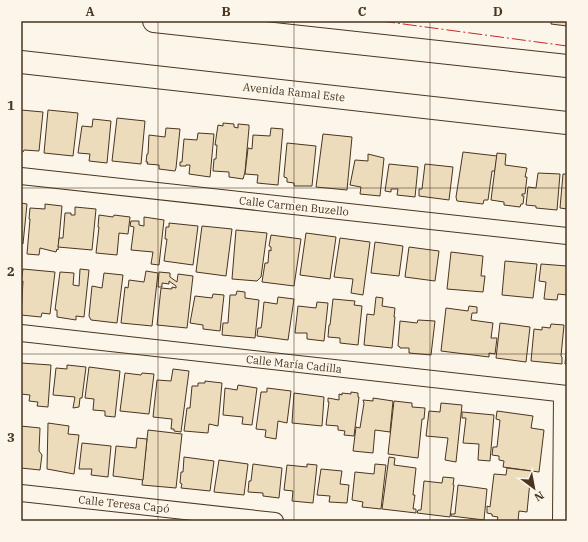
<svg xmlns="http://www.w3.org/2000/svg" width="588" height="542" font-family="'IBM Plex Serif',serif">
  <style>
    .building { fill: #ecdcbc; stroke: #4a3520 }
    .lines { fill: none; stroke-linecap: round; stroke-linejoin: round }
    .street-casing { stroke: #4a3520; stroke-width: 18 }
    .primary-casing { stroke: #4a3520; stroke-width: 24 }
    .street { stroke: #fbf6e9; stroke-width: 16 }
    .primary { stroke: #fbf6e9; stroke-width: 22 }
    .power { stroke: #c62828; stroke-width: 1; stroke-dasharray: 14 3 2 3; stroke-linecap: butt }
    .grid { fill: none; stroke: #4a3520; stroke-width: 1; stroke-opacity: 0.55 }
    .labels { text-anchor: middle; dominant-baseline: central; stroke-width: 3; stroke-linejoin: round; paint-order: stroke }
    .street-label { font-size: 11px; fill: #4a3520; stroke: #fbf6e9 }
    .neatline { fill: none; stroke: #4a3520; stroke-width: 1.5 }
    .grid-label { font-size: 13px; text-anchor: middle; font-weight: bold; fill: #4a3520 }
  </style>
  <rect width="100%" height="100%" fill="#fbf6e9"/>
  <g class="building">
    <polygon points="551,21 567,21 567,26 551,24"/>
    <polygon points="21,110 43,112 39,151 24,150 23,152 21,152"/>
    <polygon points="48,110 78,113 73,156 44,153"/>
    <polygon points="117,118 145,121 141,164 112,161"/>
    <polygon points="93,119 111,121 107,163 89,161 90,154 78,153 82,126 92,127"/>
    <polygon points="223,123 234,124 234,127 238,128 238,124 249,125 249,128 245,172 243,179 229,177 229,172 213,171 214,159 216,159 217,145 215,145 218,125 223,126"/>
    <polygon points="166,128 180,129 176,168 175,171 159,169 159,165 147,164 148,162 146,162 147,154 148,154 149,135 165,137"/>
    <polygon points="271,128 283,129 278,185 257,183 258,175 245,174 248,148 252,149 253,135 270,136"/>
    <polygon points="198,133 214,134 210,177 189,174 190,165 186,165 186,166 180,166 180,162 182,162 184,139 197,140"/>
    <polygon points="323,134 352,137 347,190 316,187"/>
    <polygon points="287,143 316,146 312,186 294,186 294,183 287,182 287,178 284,177 284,175"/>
    <polygon points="463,152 497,156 495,171 492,171 488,200 484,200 483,204 457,201 456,197"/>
    <polygon points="497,153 506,154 505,165 527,168 525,177 527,177 525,194 522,194 522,196 524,196 523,204 521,204 520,207 504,205 504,202 491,200"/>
    <polygon points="368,154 384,158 380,196 360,194 361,187 350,185 355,160 368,161"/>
    <polygon points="389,164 418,167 415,197 397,195 398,189 391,189 391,192 385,191"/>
    <polygon points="425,164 453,167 449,200 419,196 419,189 422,189"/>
    <polygon points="538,173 560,174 557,210 536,208 536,206 526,205 528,187 536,188"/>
    <polygon points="563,174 567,174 567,209 560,208"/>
    <polygon points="21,203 27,204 23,244 21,243"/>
    <polygon points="45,204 62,206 58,250 57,249 56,252 40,248 39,255 27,254 30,219 29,219 30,208 45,209"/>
    <polygon points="75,207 96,209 92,250 58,247 59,238 63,238 65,213 71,213 71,215 75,215"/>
    <polygon points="99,215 113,217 114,215 130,217 128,234 119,233 117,255 96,253 99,227 98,227"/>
    <polygon points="144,217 164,220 159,265 151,264 153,252 131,250 134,227 130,226 131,221 139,221 139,225 144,226"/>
    <polygon points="169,223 198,226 193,265 164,261 167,239 165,239 166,227 169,227"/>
    <polygon points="202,226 232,229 226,276 196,272"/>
    <polygon points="236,230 267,233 261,277 257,281 232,279"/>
    <polygon points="306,233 336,237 330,279 300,275"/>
    <polygon points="271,235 301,239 294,286 262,282 265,263 268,263 269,250 271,251 271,247 269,246"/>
    <polygon points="340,238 370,242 363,295 351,293 353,279 334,277"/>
    <polygon points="375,242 403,246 399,276 371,273"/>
    <polygon points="409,247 439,251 435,281 405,277"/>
    <polygon points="451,252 483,256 481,276 485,276 483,292 447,289"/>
    <polygon points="505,261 537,264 533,298 502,295"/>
    <polygon points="541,264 567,266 567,295 558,294 557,300 544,299 546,282 539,281"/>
    <polygon points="23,269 55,272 50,314 42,313 41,317 21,315 23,281 21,281"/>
    <polygon points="80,269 89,270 84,317 76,316 76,320 57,317 57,310 55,310 60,272 74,273 73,285 79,286"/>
    <polygon points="146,271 158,273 152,326 121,323 125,287 128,288 129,280 144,282"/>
    <polygon points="159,272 170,273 170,277 177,282 178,274 193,276 187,328 157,325 161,288 172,289 172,287 176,288 176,286 169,281 169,284 162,283 162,287 158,287"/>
    <polygon points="104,273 123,275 117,323 91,320 89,316 92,286 102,288"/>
    <polygon points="237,291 245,292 245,298 259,300 255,338 222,335 223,323 228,323 230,295 236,295"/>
    <polygon points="213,294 224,295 220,331 203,329 203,325 190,323 195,296 212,298"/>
    <polygon points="278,297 294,299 288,340 257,336 258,328 261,328 262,322 264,302 277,304"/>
    <polygon points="376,297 383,298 382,306 395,308 394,317 395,317 392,348 364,345 367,314 374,315"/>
    <polygon points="333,299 355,301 354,305 362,306 358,345 340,343 340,338 328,337 329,325 330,325"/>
    <polygon points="317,302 328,303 324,341 307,339 307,333 295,333 298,306 316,308"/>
    <polygon points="469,306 477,307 477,313 472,313 471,320 493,323 491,338 497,338 495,354 489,353 489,357 441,351 446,308 468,311"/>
    <polygon points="418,320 435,321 431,355 409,353 409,348 400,348 400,347 398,346 400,321 417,323"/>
    <polygon points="500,323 530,327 526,362 496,358"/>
    <polygon points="551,324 564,325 561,356 562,357 562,364 531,361 534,329 542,330 542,327 550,328"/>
    <polygon points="567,343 567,365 565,364"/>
    <polygon points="21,363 51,365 48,407 37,406 38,402 29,401 30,395 21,394"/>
    <polygon points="67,365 86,367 82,398 80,398 79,407 73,408 75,397 53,395 56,368 67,369"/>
    <polygon points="89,367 120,371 115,417 105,416 105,411 93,410 94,399 85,398"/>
    <polygon points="173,369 189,371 181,432 174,431 174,429 171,429 172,419 153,417 157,380 171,381"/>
    <polygon points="125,373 141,375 142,373 154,374 149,414 120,411"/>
    <polygon points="205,381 222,383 218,426 209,424 208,433 184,431 187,408 190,408 192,386 198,386 198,383 205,383"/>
    <polygon points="238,385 257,388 252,425 242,424 243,417 223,415 225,388 237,390"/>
    <polygon points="267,388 291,391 287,423 278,421 276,439 265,437 266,430 256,429 261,392 267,392"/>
    <polygon points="351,392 358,393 358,397 359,397 354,436 344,435 345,431 338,430 338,426 326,425 329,402 328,402 328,398 339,400 339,394 342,395 342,393 351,394"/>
    <polygon points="294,393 324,397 322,426 292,423"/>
    <polygon points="373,398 393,401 390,432 375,430 373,453 353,451 356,427 360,428 364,403 363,400 373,401"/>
    <polygon points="394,401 412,403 412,407 425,408 424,419 422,419 418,458 388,454"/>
    <polygon points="441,403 462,405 456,462 445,460 448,438 426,436 429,411 440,412"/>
    <polygon points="497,411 533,416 531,428 544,430 539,472 503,467 504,461 499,460 499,456 492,455 493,447 497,447 500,420 496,419"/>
    <polygon points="462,412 494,415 490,461 478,460 479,444 463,443 466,418 462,418"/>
    <polygon points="48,423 69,426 68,434 79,435 74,474 47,469"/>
    <polygon points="21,426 40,428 39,451 42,455 40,470 21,468"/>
    <polygon points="148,430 182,434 176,488 142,485"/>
    <polygon points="137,438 147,439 143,480 113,476 116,446 136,448"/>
    <polygon points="82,443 111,446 108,477 91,475 92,469 79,469"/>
    <polygon points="184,457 214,461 210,491 181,488 182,484 180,483 181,472 183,472"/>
    <polygon points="389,457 395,458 394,465 416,468 413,495 415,495 413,509 416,509 416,513 382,509"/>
    <polygon points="219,460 248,464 244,495 214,492"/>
    <polygon points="253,464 282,468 279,498 263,496 263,493 248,492 249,481 251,481"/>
    <polygon points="307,464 317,465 313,503 292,501 293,491 284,490 287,465 307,467"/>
    <polygon points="375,464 386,465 381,509 362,507 363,502 352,500 355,472 374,474"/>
    <polygon points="507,468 531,471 527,512 519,511 518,521 497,521 498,517 492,516 492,514 487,513 487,506 490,507 494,474 506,475"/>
    <polygon points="321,469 342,471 340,484 349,485 347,503 329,502 330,496 317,495"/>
    <polygon points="443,477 454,478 453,485 454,485 450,517 417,513 418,510 421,510 424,481 442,483"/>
    <polygon points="458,485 487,489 484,520 451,516 451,514 455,514"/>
  </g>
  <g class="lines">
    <defs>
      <g id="street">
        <polyline points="21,176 567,236"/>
        <polyline points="21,333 567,394"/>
        <polyline points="21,493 275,521"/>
        <polyline points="561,521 562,394"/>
      </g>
      <g id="primary">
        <polyline points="154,21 567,66"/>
        <polyline points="21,62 567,123"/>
      </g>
    </defs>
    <use href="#street" class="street-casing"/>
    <use href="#primary" class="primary-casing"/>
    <use href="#street" class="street"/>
    <use href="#primary" class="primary"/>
    <polyline class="power" points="381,21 567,46"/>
  </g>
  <path class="grid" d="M158,21v500M294,21v500M430,21v500M21,188h546M21,354h546"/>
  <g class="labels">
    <g class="street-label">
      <text transform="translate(294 92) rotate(6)">Avenida Ramal Este</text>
      <text transform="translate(294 206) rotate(6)">Calle Carmen Buzello</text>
      <text transform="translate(294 364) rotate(6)">Calle María Cadilla</text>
      <text transform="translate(124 504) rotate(6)">Calle Teresa Capó</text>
    </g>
  </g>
  <rect width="588" height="542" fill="none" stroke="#fbf6e9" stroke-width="44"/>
  <g transform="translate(534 488) rotate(148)" stroke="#fbf6e9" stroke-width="3" paint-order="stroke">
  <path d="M0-3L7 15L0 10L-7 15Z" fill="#4a3520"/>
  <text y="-6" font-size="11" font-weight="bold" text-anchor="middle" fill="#4a3520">N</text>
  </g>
  <rect x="22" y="22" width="544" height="498" class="neatline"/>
  <g class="grid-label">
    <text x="90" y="16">A</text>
    <text x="226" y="16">B</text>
    <text x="362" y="16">C</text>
    <text x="498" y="16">D</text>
    <text x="11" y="110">1</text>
    <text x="11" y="276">2</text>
    <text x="11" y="442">3</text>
  </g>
</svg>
